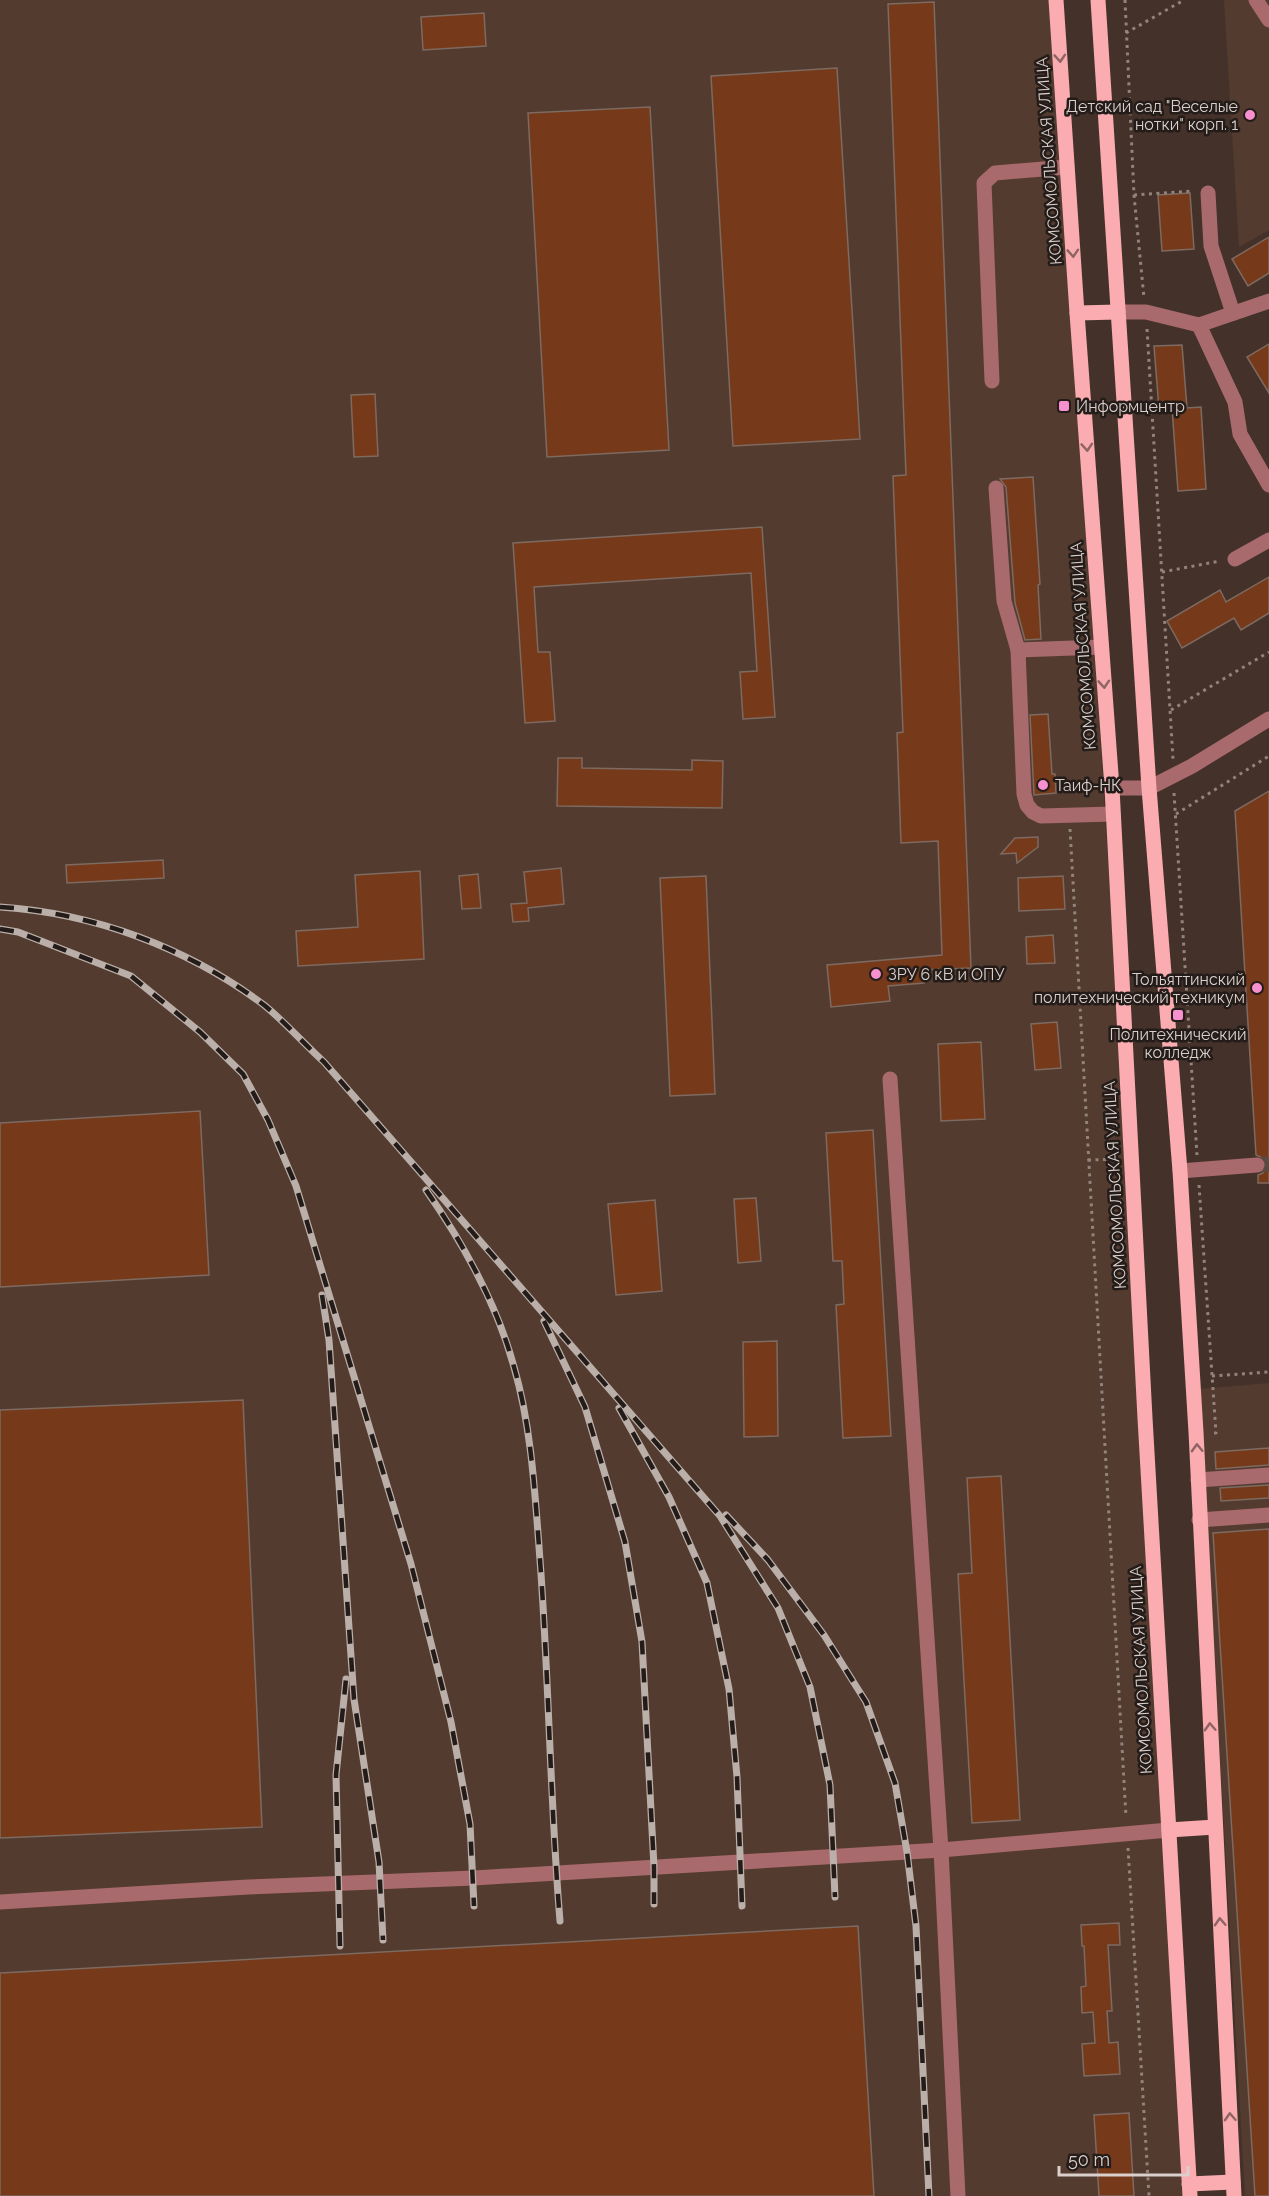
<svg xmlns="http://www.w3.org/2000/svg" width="1269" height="2196" font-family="Raleway,sans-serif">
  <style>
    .built { fill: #533b30 }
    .building { fill: #763919; stroke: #7d6a61; stroke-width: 1.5 }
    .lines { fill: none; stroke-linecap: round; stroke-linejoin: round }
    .minor-tunnel { stroke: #5a4a42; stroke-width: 15; stroke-dasharray: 15 8; stroke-linecap: butt }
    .path { stroke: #92837d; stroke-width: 3; stroke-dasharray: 3 4.5; stroke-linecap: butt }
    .minor { stroke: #a96a6d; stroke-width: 15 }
    .major { stroke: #faacb0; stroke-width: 15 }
    .rail-casing { stroke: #bbafa9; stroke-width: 7 }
    .rail { stroke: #241c19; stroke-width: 4.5; stroke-dasharray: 14; stroke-linecap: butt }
    .oneway { stroke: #8f6464 }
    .poi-dot { fill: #f790ce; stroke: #241c19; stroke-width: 2 }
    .labels { text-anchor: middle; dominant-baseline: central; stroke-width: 5; stroke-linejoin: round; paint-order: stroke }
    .poi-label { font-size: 16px; fill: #dacfca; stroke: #241c19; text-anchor: start }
    .street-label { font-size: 16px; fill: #dacfca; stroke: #241c19 }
  </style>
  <rect width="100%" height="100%" fill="#44322a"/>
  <g class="built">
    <polygon points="0,0 1055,0 1190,2196 0,2196"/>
    <polygon points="1224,0 1269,0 1269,230 1239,247"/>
    <polygon points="1269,1383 1269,2196 1245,2196 1199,1389"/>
  </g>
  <g class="building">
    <polygon points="934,2 971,968 923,970 924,983 888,986 890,1001 831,1007 827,965 942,955 938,841 901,843 897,733 903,732 893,476 906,475 888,4"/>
    <polygon points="484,13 486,46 423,50 421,17"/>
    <polygon points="837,68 860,439 733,446 711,76"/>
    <polygon points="650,107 669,450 547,457 528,113"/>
    <polygon points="1190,193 1194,249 1162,251 1158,195"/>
    <polygon points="1269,237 1269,273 1248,286 1232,259"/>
    <polygon points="1269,344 1269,393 1247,357"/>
    <polygon points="1182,345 1187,408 1201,407 1206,489 1178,491 1172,408 1159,409 1154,346"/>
    <polygon points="375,394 378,456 354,457 351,395"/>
    <polygon points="1033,477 1040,584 1038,585 1041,639 1025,640 1015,603 1006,487 1000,479"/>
    <polygon points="762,527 775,717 743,719 740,672 757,671 751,573 534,587 538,652 550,652 555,721 525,723 513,543"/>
    <polygon points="1269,577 1269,613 1241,630 1234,618 1182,648 1167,621 1220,590 1226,602"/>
    <polygon points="1048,714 1052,774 1055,774 1056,793 1034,795 1030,715"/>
    <polygon points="558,758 582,758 582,768 692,770 692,760 723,761 722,808 557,806"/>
    <polygon points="1269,791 1269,1183 1258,1183 1258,1175 1263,1173 1267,1165 1265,1159 1256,1155 1235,811"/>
    <polygon points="1038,837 1038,847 1017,863 1016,853 1001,854 1015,838"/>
    <polygon points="163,860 164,878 67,883 66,865"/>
    <polygon points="561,868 564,904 528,908 529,921 513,922 511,904 527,903 524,872"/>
    <polygon points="420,871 424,959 298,966 296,931 358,927 355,875"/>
    <polygon points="478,874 481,908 462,909 459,876"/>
    <polygon points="706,876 715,1094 670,1096 660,878"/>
    <polygon points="1063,876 1065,909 1019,911 1018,878"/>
    <polygon points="1053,935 1055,963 1027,964 1026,937"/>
    <polygon points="1057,1022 1061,1068 1035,1070 1031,1024"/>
    <polygon points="981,1042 985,1119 941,1121 938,1044"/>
    <polygon points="200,1111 209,1275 0,1287 0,1123"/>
    <polygon points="873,1130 891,1436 843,1438 836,1305 844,1304 842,1261 833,1261 826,1133"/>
    <polygon points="756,1198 761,1261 738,1263 734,1199"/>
    <polygon points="655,1200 662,1291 616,1295 608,1204"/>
    <polygon points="777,1341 778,1436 744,1437 743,1342"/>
    <polygon points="243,1400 262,1827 0,1838 0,1410"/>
    <polygon points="1269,1448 1269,1465 1216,1469 1215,1452"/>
    <polygon points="1001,1476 1020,1820 972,1823 958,1574 972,1573 967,1478"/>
    <polygon points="1269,1485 1269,1498 1221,1501 1220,1488"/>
    <polygon points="1269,1529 1269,2196 1255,2196 1213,1533"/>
    <polygon points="1119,1923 1120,1945 1108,1945 1112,2011 1107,2011 1109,2043 1118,2042 1120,2074 1084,2076 1082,2044 1095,2043 1093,2012 1082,2013 1081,1987 1086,1986 1084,1946 1082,1946 1081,1925"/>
    <polygon points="858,1926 874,2196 0,2196 0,1973"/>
    <polygon points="1129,2113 1134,2196 1099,2196 1094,2115"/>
  </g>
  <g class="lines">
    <polyline class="minor-tunnel" points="1257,1165 1269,1164"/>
    <g class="path">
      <polyline points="1125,0 1134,195 1144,298"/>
      <polyline points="1126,33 1184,0"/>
      <polyline points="1134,195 1192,191"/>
      <polyline points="1147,329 1173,759"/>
      <polyline points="1162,572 1220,561"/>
      <polyline points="1171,710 1269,652"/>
      <polyline points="1174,793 1197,1155"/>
      <polyline points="1176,814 1269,756"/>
      <polyline points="1070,829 1126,1817"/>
      <polyline points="1088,1160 1118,1159"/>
      <polyline points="1199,1185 1216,1433 1210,1433"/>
      <polyline points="1212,1376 1269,1372"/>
      <polyline points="1128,1848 1149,2196"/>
    </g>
    <g class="minor">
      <polyline points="1256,0 1269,20"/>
      <polyline points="1208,193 1211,246 1233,313"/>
      <polyline points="1118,312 1146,312 1199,325 1269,301"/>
      <polyline points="1199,325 1235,402 1240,434 1269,485"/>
      <polyline points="992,381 984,183 995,173 1067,167"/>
      <polyline points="996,488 1004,601 1018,650 1101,647"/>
      <polyline points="1235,559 1269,540"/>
      <polyline points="1018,650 1024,794 1027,805 1033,812 1041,816 1113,814"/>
      <polyline points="1112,788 1149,788 1192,766 1269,719"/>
      <polyline points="890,1079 941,1850 958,2196"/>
      <polyline points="1180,1171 1257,1165"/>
      <polyline points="1198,1480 1269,1475"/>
      <polyline points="1199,1520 1269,1515"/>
      <polyline points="0,1902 248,1887 474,1878 941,1850 1169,1830"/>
    </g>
    <g class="major">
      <polyline points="1056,0 1077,313 1112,788 1145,1418 1190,2196"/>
      <polyline points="1098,0 1149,788 1180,1171 1196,1432 1234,2196"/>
      <polyline points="1077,313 1118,312"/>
      <polyline points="1169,1830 1215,1827"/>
      <polyline points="1189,2184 1233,2182"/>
    </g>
    <defs>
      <g id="rail">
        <path d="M0,907c94,6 188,41 264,98 21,17 40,39 60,57l396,454 58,92 32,79 20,98 5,112"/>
        <polyline points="0,929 18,932 131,976 200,1032 243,1074 268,1120 296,1186 411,1564 451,1722 470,1824 474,1906"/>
        <path d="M426,1190c37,53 71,114 88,177 18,62 21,129 26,193 9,120 10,241 20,361"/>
        <polyline points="322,1295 329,1340 354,1699 379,1862 383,1940"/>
        <polyline points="544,1321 585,1407 625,1542 642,1642 654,1867 654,1904"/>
        <polyline points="619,1408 669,1497 707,1583 729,1689 737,1777 742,1906"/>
        <polyline points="726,1515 768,1560 824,1635 866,1702 895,1783 907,1852 916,1926 929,2196"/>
        <polyline points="340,1946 336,1775 346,1679"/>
      </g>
    </defs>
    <use href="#rail" class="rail-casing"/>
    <use href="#rail" class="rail"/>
  </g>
  <defs><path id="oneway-chevron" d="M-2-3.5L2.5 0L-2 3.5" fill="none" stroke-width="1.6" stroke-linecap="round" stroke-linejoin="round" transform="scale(1.5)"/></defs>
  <g class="oneway">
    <use href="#oneway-chevron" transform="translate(1060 58) rotate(86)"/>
    <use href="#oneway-chevron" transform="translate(1073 253) rotate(86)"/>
    <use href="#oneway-chevron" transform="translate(1087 447) rotate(86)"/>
    <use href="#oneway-chevron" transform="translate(1104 684) rotate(86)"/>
    <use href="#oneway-chevron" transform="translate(1197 1448) rotate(-92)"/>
    <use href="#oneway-chevron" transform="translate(1210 1727) rotate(-93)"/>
    <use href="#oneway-chevron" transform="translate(1220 1922) rotate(-93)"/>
    <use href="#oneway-chevron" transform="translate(1230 2117) rotate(-93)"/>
  </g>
  <g class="poi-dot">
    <circle cx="1250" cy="115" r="6"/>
    <rect x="1058" y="400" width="12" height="12" rx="3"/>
    <circle cx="1043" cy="785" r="6"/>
    <circle cx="876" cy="974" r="6"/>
    <circle cx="1257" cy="988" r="6"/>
    <rect x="1172" y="1009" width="12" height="12" rx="3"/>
  </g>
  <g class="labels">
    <g class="poi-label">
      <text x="1238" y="106" text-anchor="end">Детский сад "Веселые<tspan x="1238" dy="18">нотки" корп. 1</tspan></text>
      <text x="1076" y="406">Информцентр</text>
      <text x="1055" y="785">Таиф-НК</text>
      <text x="888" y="974">ЗРУ 6 кВ и ОПУ</text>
      <text x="1245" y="979" text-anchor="end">Тольяттинский<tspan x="1245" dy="18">политехнический техникум</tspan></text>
      <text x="1178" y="1034" text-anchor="middle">Политехнический<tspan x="1178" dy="18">колледж</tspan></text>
    </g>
    <g class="street-label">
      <text transform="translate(1049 161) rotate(-94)">КОМСОМОЛЬСКАЯ УЛИЦА</text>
      <text transform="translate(1083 646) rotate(-94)">КОМСОМОЛЬСКАЯ УЛИЦА</text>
      <text transform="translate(1115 1185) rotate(-93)">КОМСОМОЛЬСКАЯ УЛИЦА</text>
      <text transform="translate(1141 1670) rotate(-93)">КОМСОМОЛЬСКАЯ УЛИЦА</text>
    </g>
  </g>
  <path d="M1059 2166v9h129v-9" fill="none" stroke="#dacfca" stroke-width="3"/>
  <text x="1068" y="2166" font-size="18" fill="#dacfca" stroke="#241c19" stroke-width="4.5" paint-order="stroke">50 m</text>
</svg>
